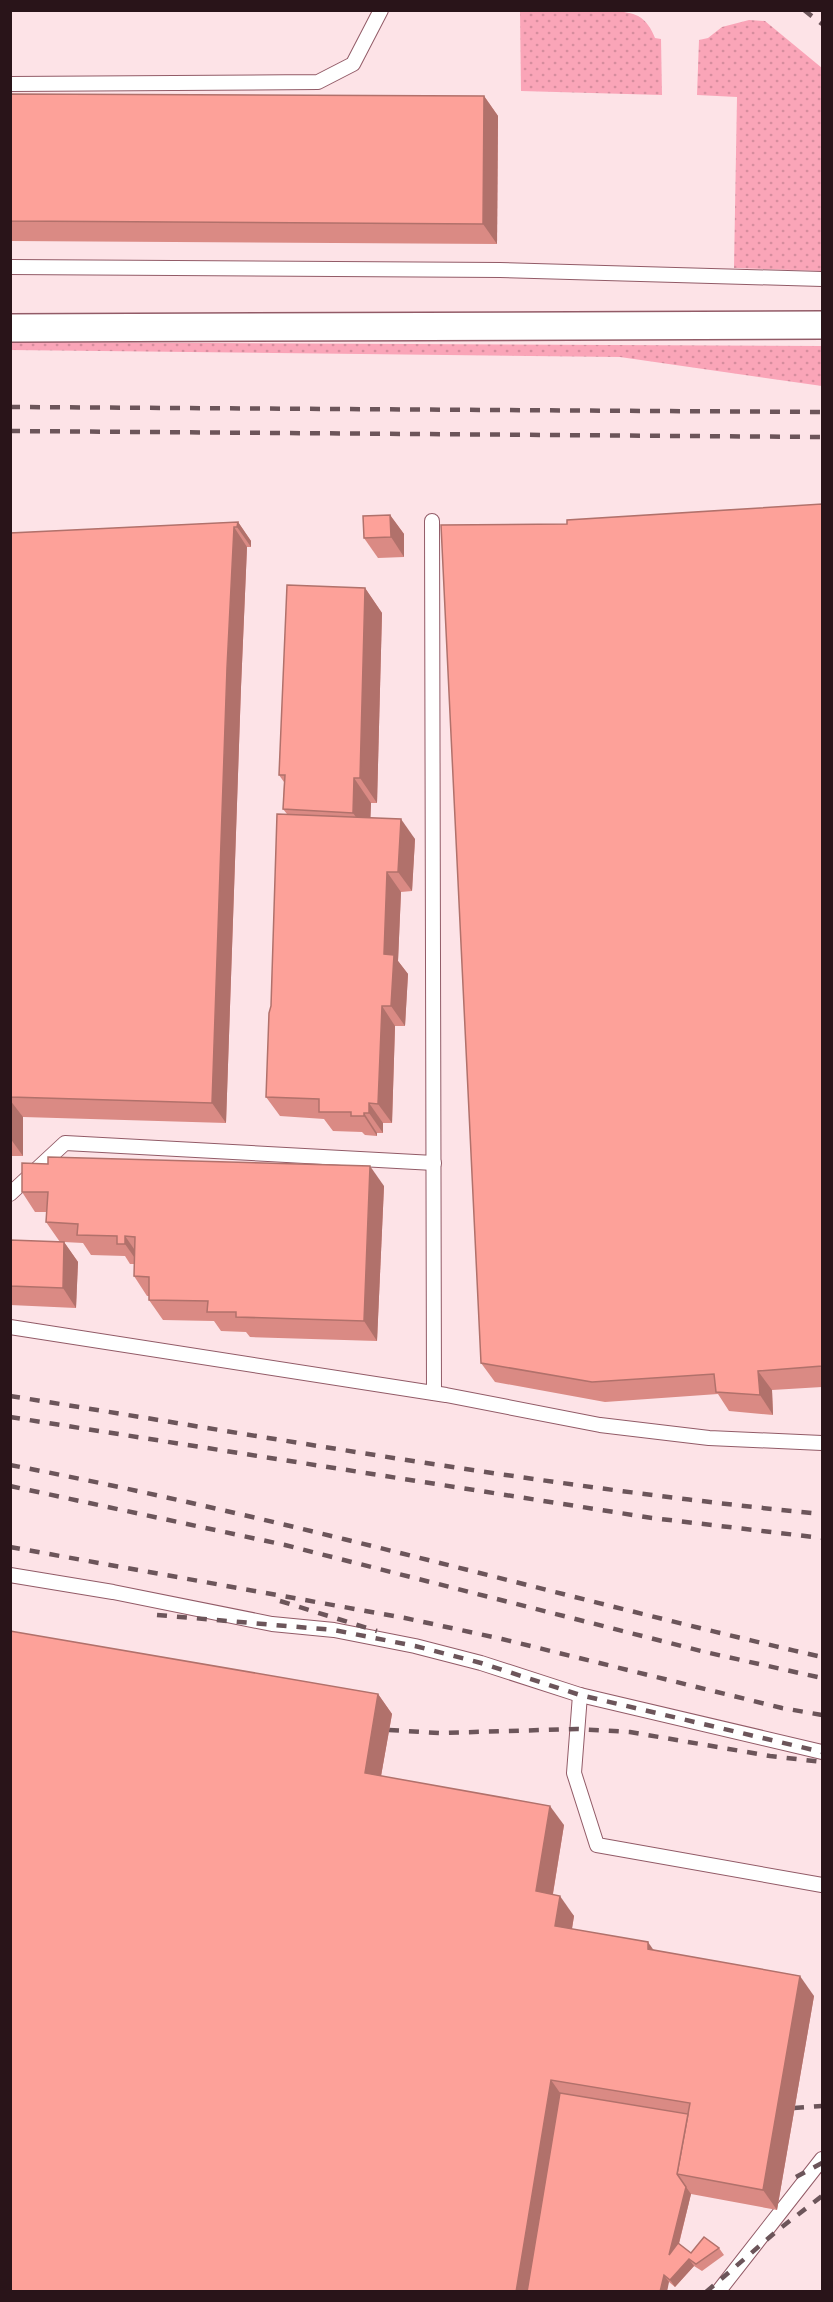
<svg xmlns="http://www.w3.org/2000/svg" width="833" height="2302" font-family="'Fira Sans Condensed',sans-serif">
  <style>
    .green { fill: url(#green-dots) }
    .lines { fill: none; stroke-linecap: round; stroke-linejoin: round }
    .lane-casing { stroke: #925b67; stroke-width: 16 }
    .street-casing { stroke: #925b67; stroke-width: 30 }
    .lane { stroke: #fff; stroke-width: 14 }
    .street { stroke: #fff; stroke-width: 27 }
    .rail { stroke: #6c555a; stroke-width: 4.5; stroke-dasharray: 10 10; stroke-linecap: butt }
    .wall { fill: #da8a84 }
    .shaded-wall { fill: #b1716b }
    .building { fill: #fda199; stroke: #b1716b; stroke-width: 1.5 }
  </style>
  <defs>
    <pattern id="green-dots" width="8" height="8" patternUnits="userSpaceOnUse" patternTransform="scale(1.5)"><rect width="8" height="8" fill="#faa5b8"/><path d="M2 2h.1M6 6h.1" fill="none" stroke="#d68d9e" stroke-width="1.8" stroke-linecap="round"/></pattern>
  </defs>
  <rect width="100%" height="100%" fill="#fde3e7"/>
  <g class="green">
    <path d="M520,11c26,-1 97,-5 118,5 8,4 14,14 17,22l6,1 1,56 -141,-4z"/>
    <polygon points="749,20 765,21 822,68 822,271 734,268 737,97 697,95 699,40 708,38 722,27"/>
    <polygon points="11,342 822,346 822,386 620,357 11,350"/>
  </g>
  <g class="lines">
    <defs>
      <g id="lane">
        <polyline points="10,84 318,82 353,64 381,10"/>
        <polyline points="10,267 500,270 822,279"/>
        <polyline points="432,521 434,1393"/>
        <polyline points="10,1194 65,1143 434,1163"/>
        <polyline points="10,1327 446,1395 600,1425 709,1438 822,1443"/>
        <polyline points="10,1575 113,1592 272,1624 334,1630 415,1646 481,1663 580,1695 822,1752"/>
        <polyline points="580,1695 574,1773 597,1845 822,1885"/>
        <polyline points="718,2292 822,2159"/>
      </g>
      <polyline id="street" points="10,328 822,325"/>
    </defs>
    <use href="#lane" class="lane-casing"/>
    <use href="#street" class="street-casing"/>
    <use href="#lane" class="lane"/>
    <use href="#street" class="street"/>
    <g class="rail">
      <polyline points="804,10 822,24"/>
      <polyline points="10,407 822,412"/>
      <polyline points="10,431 822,437"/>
      <path d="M10,1396c271,43 540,92 812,118"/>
      <polyline points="10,1417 652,1518 822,1538"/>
      <path d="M10,1465c274,52 541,130 812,192"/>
      <polyline points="10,1486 285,1545 705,1652 822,1678"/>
      <polyline points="10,1547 405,1618 502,1639 782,1708 822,1715"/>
      <polyline points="280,1601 377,1631"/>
      <polyline points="157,1615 334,1630 415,1646 481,1663 580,1695 822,1752"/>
      <polyline points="389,1730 439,1733 577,1729 630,1732 770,1756 822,1762"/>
      <polyline points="794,2108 822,2106"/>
      <polyline points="796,2177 822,2163"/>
      <polyline points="706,2292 778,2230 822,2196"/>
    </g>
  </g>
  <g class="wall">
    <polygon points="10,94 484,96 498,116 497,244 10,241"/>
    <polygon points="822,504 822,1387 772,1390 773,1415 729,1411 718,1394 605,1402 495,1382 481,1363 567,524"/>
    <polygon points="390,515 404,534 404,557 378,558 364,538"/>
    <polygon points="238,522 251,541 251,547 247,547 241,687 226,1123 23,1117 23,1156 10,1156 10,533"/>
    <polygon points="365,588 382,613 377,803 371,803 370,818 415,839 412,891 401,892 398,961 408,974 405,1026 395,1026 392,1123 383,1123 383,1133 377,1133 377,1136 365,1135 362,1132 333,1131 324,1119 280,1116 266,1097 287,814 283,809 284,782 279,775"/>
    <polygon points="384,1186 377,1341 250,1337 246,1332 221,1331 214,1321 163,1320 149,1300 149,1296 147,1296 134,1276 134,1264 130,1264 125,1256 91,1255 83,1243 64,1242 78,1262 76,1308 10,1305 10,1240 60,1242 46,1222 47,1212 35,1212 22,1192"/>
    <polygon points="378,1694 392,1714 381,1776 564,1825 553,1894 574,1916 572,1929 654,1950 814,1996 777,2210 691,2194 679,2244 691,2253 719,2248 724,2255 702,2271 694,2266 675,2287 669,2282 10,2292"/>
  </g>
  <g class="shaded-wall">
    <polygon points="484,96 498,116 497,244 483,224"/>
    <polygon points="390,515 404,534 404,557 391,537"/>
    <polygon points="238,522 251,541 251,547 237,527"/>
    <polygon points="234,527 247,547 241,687 226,1123 212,1103 227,668"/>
    <polygon points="365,588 382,613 377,803 360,778"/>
    <polygon points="354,778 371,803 370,837 353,813"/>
    <polygon points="401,819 415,839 412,891 398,872"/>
    <polygon points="387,872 401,892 398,961 408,974 405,1026 391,1006 384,954"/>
    <polygon points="382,1006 395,1026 392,1123 378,1104"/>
    <polygon points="10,1100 23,1117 23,1156 10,1138"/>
    <polygon points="369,1103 383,1123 383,1133 369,1113"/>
    <polygon points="364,1113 377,1133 377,1136 364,1116"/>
    <polygon points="370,1166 384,1186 377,1341 364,1321"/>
    <polygon points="125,1236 139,1256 139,1264 125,1244"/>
    <polygon points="64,1242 78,1262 76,1308 63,1288"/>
    <polygon points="758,1371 772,1390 773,1415 760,1395"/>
    <polygon points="378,1694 392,1714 378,1793 365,1773"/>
    <polygon points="550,1806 564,1825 550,1911 536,1891"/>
    <polygon points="560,1896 574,1916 569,1946 555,1926"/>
    <polygon points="648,1942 662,1962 648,1949"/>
    <polygon points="800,1976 814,1996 777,2210 763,2190"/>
    <polygon points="551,2080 565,2100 533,2292 516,2292"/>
    <polygon points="686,2187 691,2194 674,2263 669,2255"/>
    <polygon points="689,2259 694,2266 675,2287 670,2280"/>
    <polygon points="664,2275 669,2282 667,2292 660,2292"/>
  </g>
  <g class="building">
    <polygon points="10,94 484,96 483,224 10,221"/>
    <polygon points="822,504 822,1366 758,1371 760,1395 716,1392 714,1374 592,1382 481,1363 441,525 567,524 567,520"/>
    <polygon points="390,515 391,537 364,538 363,516"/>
    <polygon points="238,522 237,527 234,527 227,668 212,1103 10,1097 10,533"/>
    <polygon points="287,585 365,588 360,778 354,778 353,813 283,809 285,775 279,775"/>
    <polygon points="277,814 401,819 398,872 387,872 384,954 394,955 391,1006 382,1006 378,1104 369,1103 369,1113 364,1113 364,1116 351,1116 351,1112 319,1112 319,1099 266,1097 269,1013 271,1006"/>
    <polygon points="48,1157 370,1166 364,1321 236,1317 236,1312 207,1312 208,1301 149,1300 149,1277 134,1276 135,1237 125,1236 125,1244 117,1244 117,1236 77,1235 78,1224 46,1222 48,1192 22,1192 22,1163 48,1164"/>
    <polygon points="10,1240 64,1242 63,1288 10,1286"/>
    <polygon points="10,1631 378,1694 365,1773 550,1806 536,1891 560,1896 555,1926 648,1942 648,1949 800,1976 763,2190 677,2174 690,2103 551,2080 516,2292 10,2292"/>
    <polygon points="560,2093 688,2114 677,2174 686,2187 669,2255 678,2243 691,2253 704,2237 719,2248 696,2264 689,2259 670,2280 664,2275 660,2292 527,2292"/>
  </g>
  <rect width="833" height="2302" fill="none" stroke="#291419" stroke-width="24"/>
</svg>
